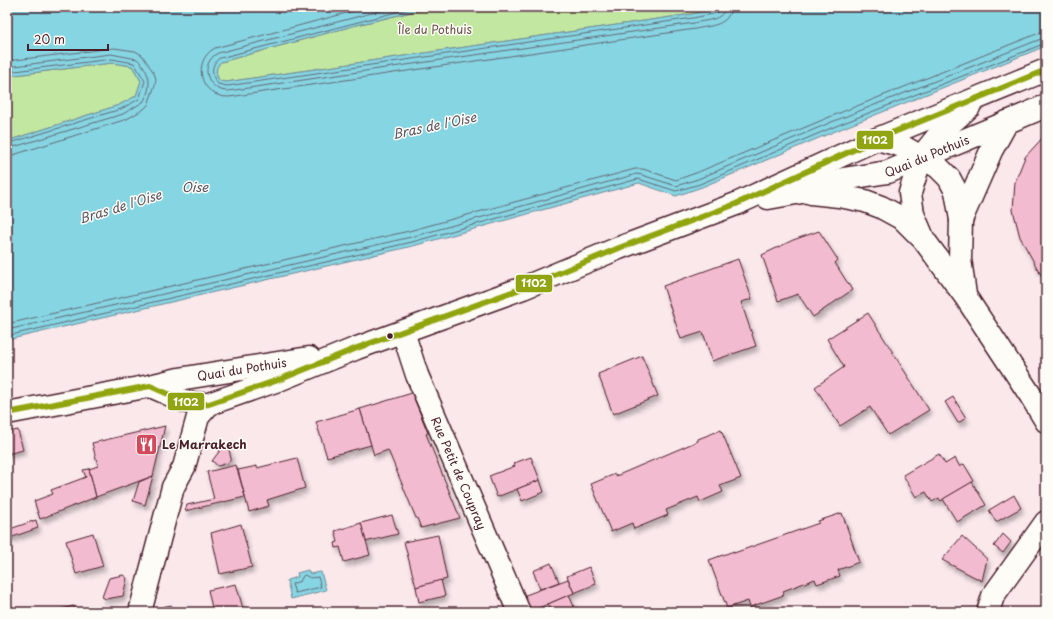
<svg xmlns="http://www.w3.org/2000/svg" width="1053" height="619" font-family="'Playpen Sans',sans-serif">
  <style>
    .green { fill: #c2e7a1; stroke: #868366 }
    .water { fill: #86d5e3; stroke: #6e8c99 }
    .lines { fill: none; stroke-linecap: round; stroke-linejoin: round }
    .shore { stroke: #626875; stroke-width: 1 }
    .building { fill: #f3bbd0; stroke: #4a1f2b; filter: url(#shadow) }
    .minor-casing { stroke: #4a1f2b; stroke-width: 25 }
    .secondary-casing { stroke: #4a1f2b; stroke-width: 25 }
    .minor { stroke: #fdfcf7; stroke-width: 22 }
    .secondary { stroke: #fdfcf7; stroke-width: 22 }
    .bus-1-casing { stroke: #fdfcf7; stroke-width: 9 }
    .bus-1 { stroke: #90a511; stroke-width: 6 }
    .bus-dot { fill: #4a1f2b; stroke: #fdfcf7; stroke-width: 1.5 }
    .labels { text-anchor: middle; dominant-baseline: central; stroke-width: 3; stroke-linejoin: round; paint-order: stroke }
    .park-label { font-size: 12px; fill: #685148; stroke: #fdfcf7 }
    .street-label { font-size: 12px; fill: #4a1f2b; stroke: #fdfcf7 }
    .poi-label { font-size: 12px; font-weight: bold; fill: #4a1f2b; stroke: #fdfcf7; text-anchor: start }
    .water-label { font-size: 13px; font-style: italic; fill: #5c5662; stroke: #fdfcf7 }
    .line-badge { stroke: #fdfcf7; stroke-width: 1.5 }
    .badge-label { font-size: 11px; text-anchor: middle; font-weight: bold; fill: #fff }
  </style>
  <defs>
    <filter id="shadow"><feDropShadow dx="2.5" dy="4.5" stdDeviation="2" flood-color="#0004"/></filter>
  </defs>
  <rect width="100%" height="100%" fill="#fae8eb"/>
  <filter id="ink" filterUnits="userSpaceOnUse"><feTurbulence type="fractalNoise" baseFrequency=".025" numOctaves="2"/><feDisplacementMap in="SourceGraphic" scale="8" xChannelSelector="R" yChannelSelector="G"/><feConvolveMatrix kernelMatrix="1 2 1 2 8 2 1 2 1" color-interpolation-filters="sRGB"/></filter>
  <g filter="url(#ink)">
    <g class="green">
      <path d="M432,7h292l-32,7 -466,68 -6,-1c-5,-6 -5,-14 1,-19l132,-36z"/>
      <polygon points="112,63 132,66 141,81 136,96 119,105 7,141 7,76"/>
    </g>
    <g class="water">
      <path d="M7,7h425l-79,19 -132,36c-6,5 -6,13 -1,19l6,1 466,-68 32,-7h322v39l-208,84 -136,57 -26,9 -37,-13 -226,63 -406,94v-199l112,-36 17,-9 5,-15 -9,-15 -20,-3 -105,13z"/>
      <polygon points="308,570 310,574 321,572 326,590 291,599 287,580 298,577 297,573"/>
    </g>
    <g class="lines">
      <g class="shore">
        <path d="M369,7l-154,41c-24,13 -15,50 14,49l466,-68c14,-3 35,-3 36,-22"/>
        <path d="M395,7l-177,46c-19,10 -12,38 10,38l466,-68c11,-3 30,-2 31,-16"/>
        <path d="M416,7l-196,51c-10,6 -9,18 -2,26l9,2 466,-68 24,-5 2,-2 1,-4"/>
        <polyline points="7,61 114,48 135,51 142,55 154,73 156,79 155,85 148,105 144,109 127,119 13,155 7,155"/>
        <path d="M7,67l104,-13 26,5c13,12 16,28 6,43l-20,12 -116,35"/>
        <polyline points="7,72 112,59 134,63 145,81 139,99 121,109 7,144"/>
        <polyline points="7,324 409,231 635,169 643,169 676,180 696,173 832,116 1039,33 1046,32"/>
        <polyline points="7,330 411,237 637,174 642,175 676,186 698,179 834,121 1041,39 1046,38"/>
        <polyline points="7,336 412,242 638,179 676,191 700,184 836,126 1046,43"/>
        <polygon points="305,575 310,578 318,577 321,587 295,593 292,584 300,581 303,576"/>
      </g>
    </g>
    <g class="building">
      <polygon points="1046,134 1046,272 1041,275 1020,237 1013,210 1015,182 1025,157"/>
      <polygon points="819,231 838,260 835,263 852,290 813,317 798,294 778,301 762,255 793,240"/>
      <polygon points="738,259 752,299 741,302 756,346 712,361 703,332 681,339 663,286"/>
      <polygon points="868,313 929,410 888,435 870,407 840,426 815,387 844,367 827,339"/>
      <polygon points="642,356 658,396 613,414 598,374"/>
      <polygon points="412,393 428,433 426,434 460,518 421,528 417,518 416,518 388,450 374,455 360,409"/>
      <polygon points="953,397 966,418 958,423 945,402"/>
      <polygon points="360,409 371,445 327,457 316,422"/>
      <polygon points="165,426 153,476 96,497 89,469 98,466 92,443"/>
      <polygon points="18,430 23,450 7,454 7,432"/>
      <polygon points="721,430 741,478 720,486 723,492 700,502 698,497 666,510 668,515 634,529 632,523 611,532 591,484 615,474 616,476 698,441 698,439"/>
      <polygon points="224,445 229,449 231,459 228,463 218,466 212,461"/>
      <polygon points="939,454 945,464 955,458 960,467 964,464 974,481 941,501 939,498 932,502 926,492 916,497 903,475"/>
      <polygon points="531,457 540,480 497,497 489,476 515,466 514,463"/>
      <polygon points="297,458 305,488 267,500 269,506 249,512 238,470 257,466 257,468"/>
      <polygon points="236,465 245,497 185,511 187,505 214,499 207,472"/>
      <polygon points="89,469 96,497 40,519 34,501 53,494 51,490 86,477 83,470"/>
      <polygon points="153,476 145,505 133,501 139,482"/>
      <polygon points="540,480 544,492 522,501 517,489"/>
      <polygon points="972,482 986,505 957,522 943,499"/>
      <polygon points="1014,495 1021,508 996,522 989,510"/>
      <polygon points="842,513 859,562 838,570 840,576 817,584 815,579 783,591 784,595 750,607 748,601 727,608 709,560 734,551 734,553 819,523 818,521"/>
      <polygon points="392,515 398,534 365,542 361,523"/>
      <polygon points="36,520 38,528 7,539 7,530"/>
      <polygon points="361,523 370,555 344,562 340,547 336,548 335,543 338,542 335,531"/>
      <polygon points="241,524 252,567 220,574 211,533"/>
      <polygon points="93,533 103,566 76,574 66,541"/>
      <polygon points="1003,534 1011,542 1003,553 994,546"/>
      <polygon points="438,535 447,579 416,587 404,542"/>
      <polygon points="962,536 987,559 982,581 942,560"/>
      <polygon points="551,563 559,582 540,589 533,571"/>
      <polygon points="589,567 596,584 574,593 567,576"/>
      <polygon points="123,575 127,578 123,596 106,599 102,597 109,578"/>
      <polygon points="568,579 574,593 529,612 523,596"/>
      <polygon points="441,580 445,596 419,602 416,587"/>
      <polygon points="236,584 244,612 213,612 208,590"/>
      <polygon points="569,595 575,609 567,612 552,612 548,604"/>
      <polygon points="171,605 175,610 174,612 161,612 162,607"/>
      <polygon points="74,606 76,612 48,612"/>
    </g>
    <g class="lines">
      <defs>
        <g id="minor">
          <path id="s1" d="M403,332l14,43 102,237"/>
          <polyline points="988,612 993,596 1046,522"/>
        </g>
        <g id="secondary">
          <polyline points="969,107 942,131 921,157 910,193 913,214 924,240 965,296 1031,396 1046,421"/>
          <polyline points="877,139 902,146 938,167 949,178 956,191 961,220 960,259 965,295"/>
          <polyline points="811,193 839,196 865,201 881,207 903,219 921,237"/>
          <path id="s2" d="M768,198l34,-6 41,-13 45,-7 158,-66"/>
          <polyline points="961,220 991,151 1007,122"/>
          <path d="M150,386c22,8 35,20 59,18l72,-25 76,-31 166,-60 96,-40 117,-44 141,-65 169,-69"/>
          <path id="s3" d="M7,413l143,-27 29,-7 130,-21"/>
          <polyline points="140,612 173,487 184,467 198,417 209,404"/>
        </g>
      </defs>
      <use href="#minor" class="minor-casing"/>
      <use href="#secondary" class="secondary-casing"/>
      <use href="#minor" class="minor"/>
      <use href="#secondary" class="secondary"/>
      <defs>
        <polyline id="bus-1" points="7,413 150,386 189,403 198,405 209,404 281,379 357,348 523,288 619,248 736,204 877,139 1046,70"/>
      </defs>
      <use href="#bus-1" class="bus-1-casing"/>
      <use href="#bus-1" class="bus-1"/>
    </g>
  </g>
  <defs>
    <symbol id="restaurant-square" viewBox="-11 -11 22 22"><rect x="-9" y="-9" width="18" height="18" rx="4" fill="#d1495b" stroke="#fdfcf7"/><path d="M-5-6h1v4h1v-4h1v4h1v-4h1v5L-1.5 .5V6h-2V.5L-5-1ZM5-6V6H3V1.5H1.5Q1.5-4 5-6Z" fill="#fff"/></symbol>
  </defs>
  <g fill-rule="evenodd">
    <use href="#restaurant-square" x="134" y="432" width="25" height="25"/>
  </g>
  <circle class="bus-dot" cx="390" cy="336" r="3.5"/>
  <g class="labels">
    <g class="park-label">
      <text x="435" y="29">Île du Pothuis</text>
    </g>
    <g class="street-label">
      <text stroke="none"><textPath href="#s2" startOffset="165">Quai du Pothuis</textPath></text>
      <text stroke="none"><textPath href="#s3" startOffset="239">Quai du Pothuis</textPath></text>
      <text stroke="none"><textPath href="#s1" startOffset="152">Rue Petit de Coupray</textPath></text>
    </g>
    <g class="poi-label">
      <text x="162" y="444">Le Marrakech</text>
    </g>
    <g class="water-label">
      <text transform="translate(434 125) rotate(-12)">Bras de l'Oise</text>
      <text x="195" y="186">Oise</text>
      <text transform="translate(120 206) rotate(-17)">Bras de l'Oise</text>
    </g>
  </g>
  <g class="line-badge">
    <rect x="856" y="130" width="38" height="20" rx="4" fill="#90a511"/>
    <rect x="515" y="274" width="38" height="19" rx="4" fill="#90a511"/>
    <rect x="167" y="392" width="38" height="19" rx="4" fill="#90a511"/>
  </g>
  <g class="badge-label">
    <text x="875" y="144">1102</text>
    <text x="534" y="287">1102</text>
    <text x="186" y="406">1102</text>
  </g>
  <rect width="1053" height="619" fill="none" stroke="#fdfcf7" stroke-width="24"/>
  <rect x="12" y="12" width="1029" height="595" fill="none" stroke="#4a1f2b" stroke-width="1.5" filter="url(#ink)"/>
  <path d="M28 44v6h80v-6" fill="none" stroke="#4a1f2b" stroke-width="2"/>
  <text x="34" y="44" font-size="12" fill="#4a1f2b" stroke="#fdfcf7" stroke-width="3" paint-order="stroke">20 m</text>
</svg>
